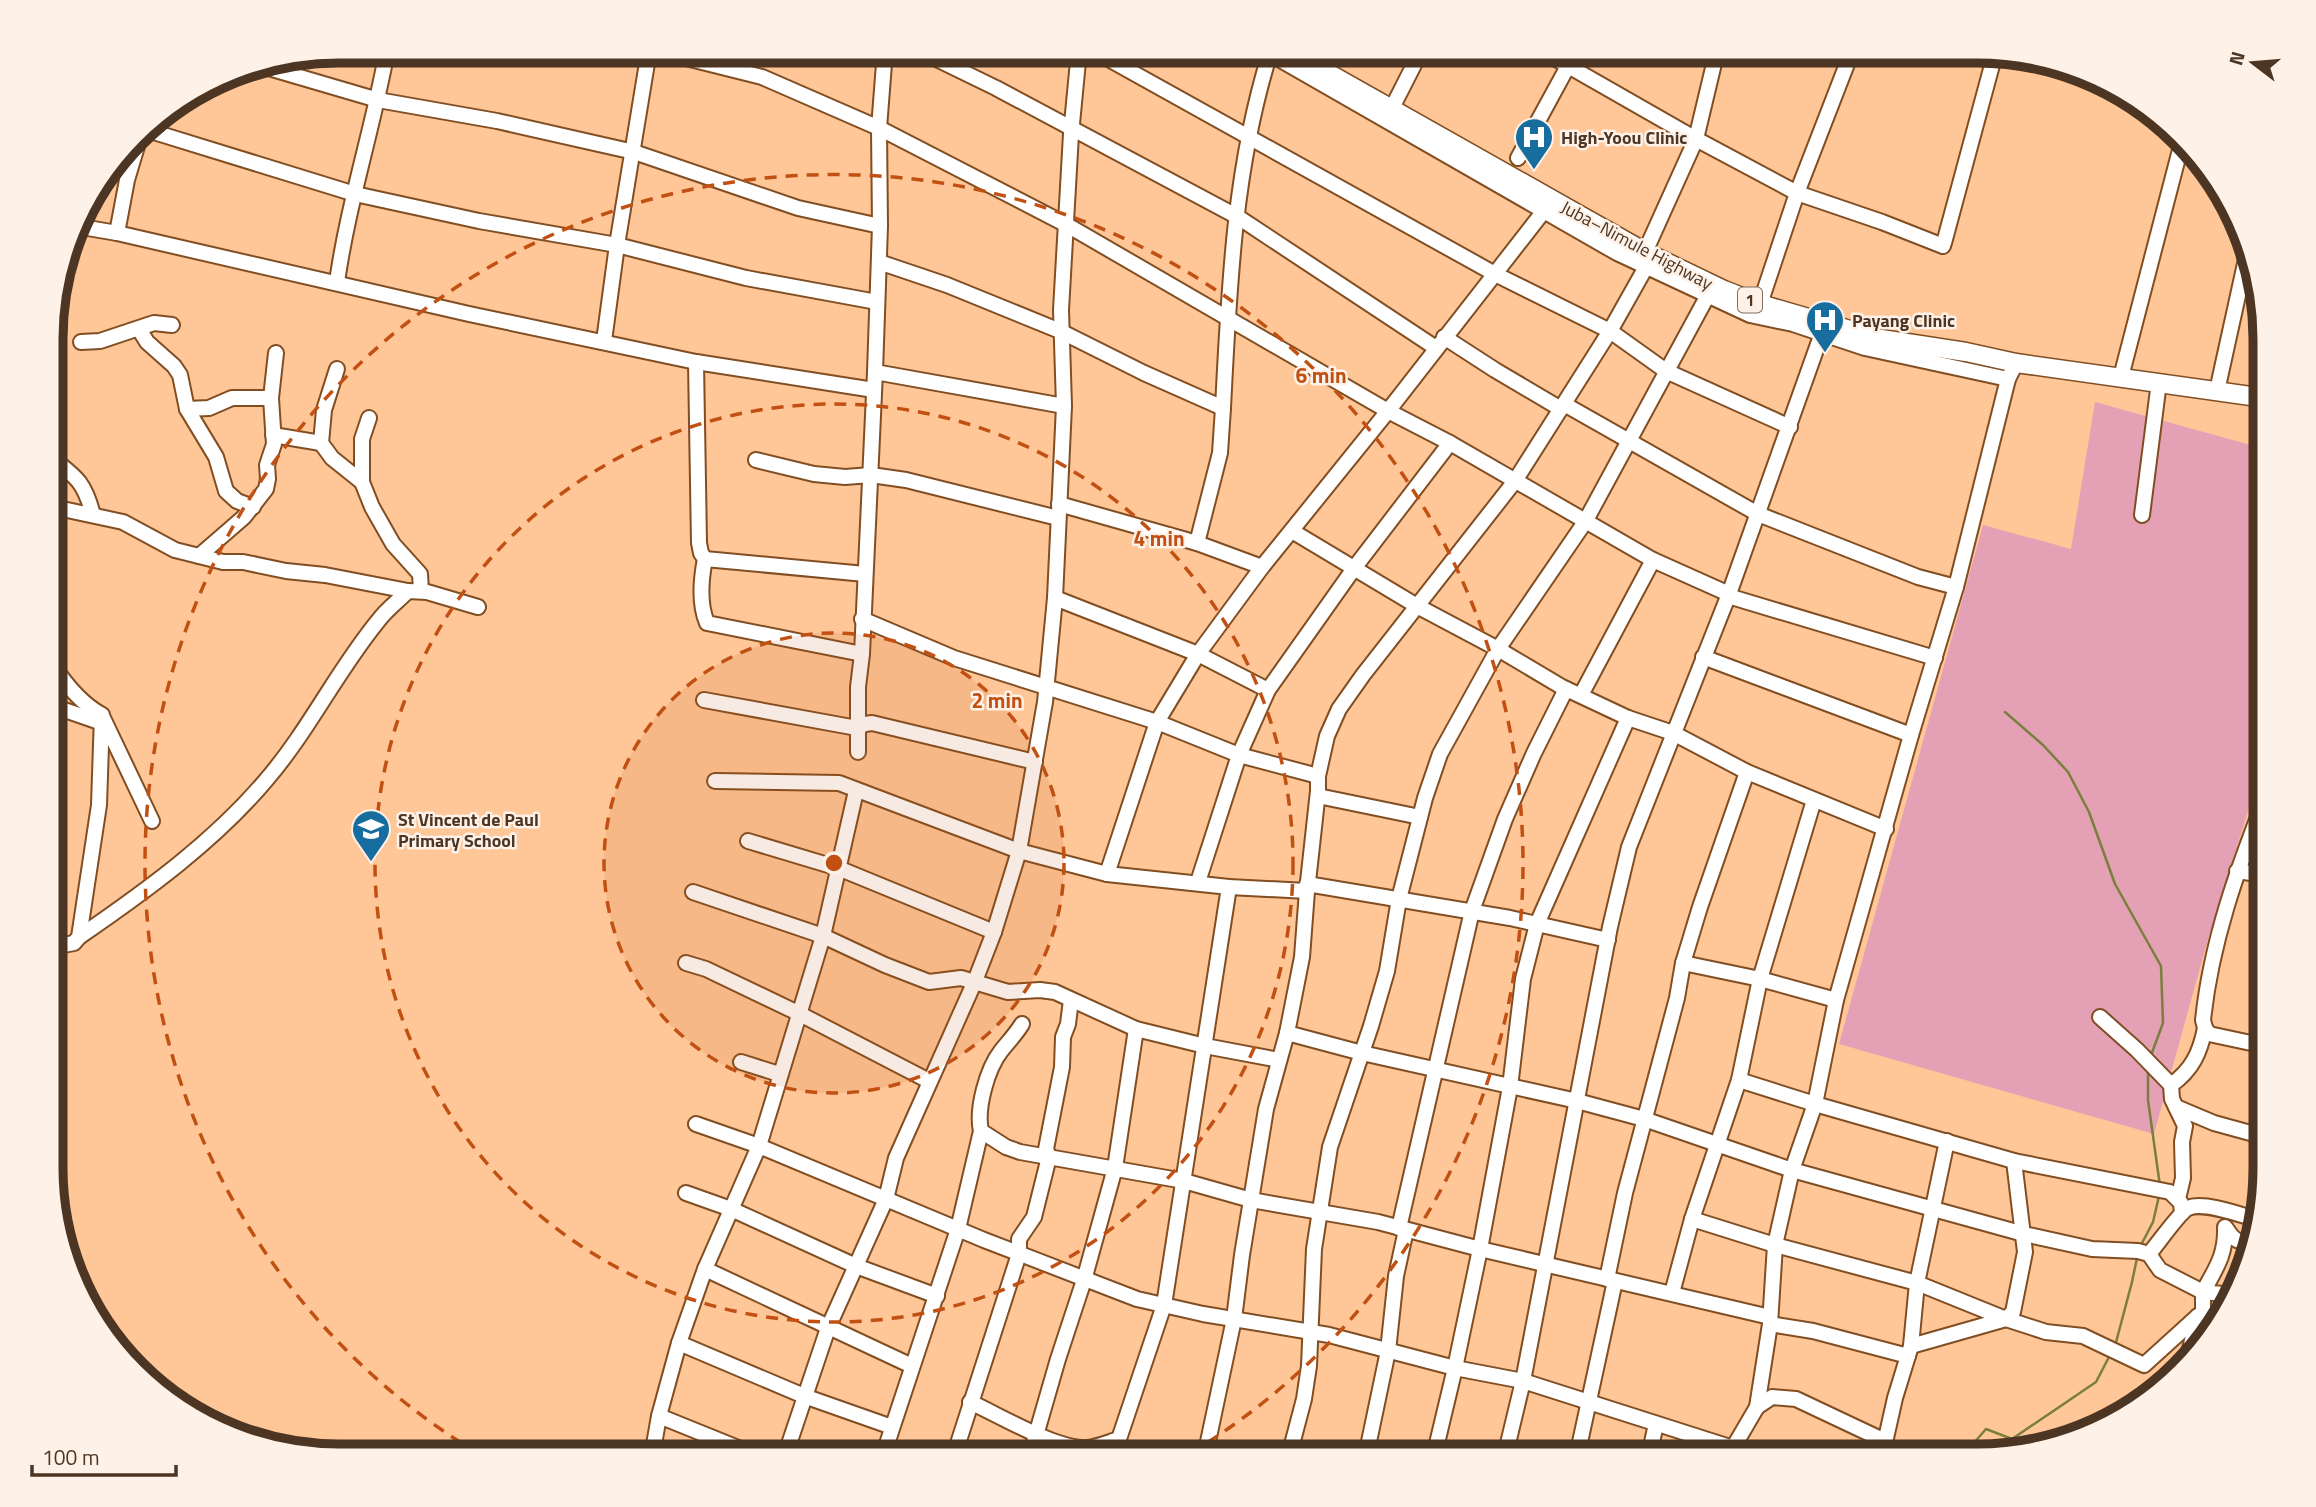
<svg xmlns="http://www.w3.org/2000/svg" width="2316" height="1507" font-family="'Titillium Web',sans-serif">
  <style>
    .green { fill: #e4a0b5 }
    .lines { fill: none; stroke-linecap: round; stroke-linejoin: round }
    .stream { stroke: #7a7f3c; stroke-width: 2.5 }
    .minor-casing { stroke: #804e22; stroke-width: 18 }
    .major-casing { stroke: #804e22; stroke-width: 21 }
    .minor { stroke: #fff; stroke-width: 14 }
    .major { stroke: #fff; stroke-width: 18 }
    .ring { fill: none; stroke: #c15012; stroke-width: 3.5; stroke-dasharray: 12 9 }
    .labels { text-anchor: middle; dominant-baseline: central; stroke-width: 5; stroke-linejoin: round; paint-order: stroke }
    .shield { fill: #fdf1e8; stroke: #816d5e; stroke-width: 2 }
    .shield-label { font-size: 16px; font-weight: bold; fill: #4c3523 }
    .poi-label { font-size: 18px; font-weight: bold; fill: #4c3523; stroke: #fdf1e8; text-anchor: start }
    .street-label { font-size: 18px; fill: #4c3523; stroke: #fdf1e8 }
    .rim { fill: none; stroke: #4c3523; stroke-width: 9 }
    .centre { fill: #c15012; stroke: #fdf1e8; stroke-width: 3.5 }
    .ring-label { font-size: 21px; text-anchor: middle; font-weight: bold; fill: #c15012; stroke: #fdf1e8; stroke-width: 5; stroke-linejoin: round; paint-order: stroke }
  </style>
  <rect width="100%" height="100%" fill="#ffc698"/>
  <polygon class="green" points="2095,402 2265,449 2265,757 2208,939 2154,1134 1839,1044 1983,525 2071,549"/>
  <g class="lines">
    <g class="stream">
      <polyline points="2005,712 2043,745 2068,772 2089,812 2115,884 2161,966 2163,1023 2150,1058"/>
      <polyline points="2148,1071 2148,1100 2160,1186"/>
      <polyline points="2141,1245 2153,1222 2159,1196"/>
      <polyline points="2115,1346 2132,1282 2137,1258"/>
      <polyline points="1967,1456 1973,1444 1986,1429 2012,1439 2096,1382 2110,1355"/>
    </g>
    <defs>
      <g id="minor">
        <polyline points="658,51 762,77 879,128 1067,225 1388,411 1450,443 1653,560 1729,594"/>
        <polyline points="920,51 996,88 1238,217 1436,348"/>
        <polyline points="1094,51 1495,274 1610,331 1666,371 1790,427"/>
        <polyline points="1265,51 1617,253 1750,315 1793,324 1865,348 2008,379"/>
        <polyline points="1542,51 1696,139 1797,193 1882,222 1943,246"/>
        <polyline points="1829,51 1849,60"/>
        <polyline points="262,66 378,100 497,121 634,152 798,208 880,226"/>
        <polyline points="1392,108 1421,51"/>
        <polyline points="144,129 355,194 479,221 617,245 746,278 877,302"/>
        <polyline points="1518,158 1568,66 1573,51"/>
        <polyline points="76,226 117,233 469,314 696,362 874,390"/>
        <polyline points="117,233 127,180 141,133"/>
        <polyline points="1944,243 1995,54"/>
        <polyline points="1645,252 1696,139 1717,51"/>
        <path d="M879,262l68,23 113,46 84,42 79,35c6,-119 11,-241 47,-355"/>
        <path d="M337,282c11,-78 36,-154 50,-231"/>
        <polyline points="1760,304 1797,193 1852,51"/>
        <polyline points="139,329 147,342 174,366 180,375 187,409 216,457 226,491 237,501 253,507"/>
        <polyline points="1444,337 1495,370 1561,409"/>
        <polyline points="604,341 617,245 649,51"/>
        <polyline points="81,342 100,341 154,323 172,325"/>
        <polyline points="696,362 699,543 701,553 705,559 865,574"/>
        <polyline points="337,369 324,410 321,443 332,458 362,482"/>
        <polyline points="875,372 1064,406"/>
        <polyline points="2121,377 2181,146"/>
        <polyline points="2217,391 2246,259"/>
        <polyline points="1564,404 1758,514 1918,577 1956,587"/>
        <polyline points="187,409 209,408 232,398 271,398"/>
        <polyline points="369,418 362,439 362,482 372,507 393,544 420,574 421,591"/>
        <polyline points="273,435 321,443"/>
        <path d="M53,459c25,19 32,25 40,56"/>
        <polyline points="756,460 814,474 845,477 871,475 906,480 1058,518"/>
        <polyline points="1059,504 1197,543 1262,567"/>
        <polyline points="53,507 123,522 175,550 223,562 243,562 286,571 325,575 408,591 427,592 478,607"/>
        <polyline points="2142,515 2159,382"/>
        <polyline points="1292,531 1417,606 1498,649 1562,687 1628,718 1673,733 1747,772 1886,829"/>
        <polyline points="1197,543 1220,453 1223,408"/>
        <polyline points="199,556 244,517 266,489 268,479 267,465 274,444 271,398 276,353"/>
        <path d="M705,559c-4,20 -6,45 2,64l155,31"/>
        <polyline points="1728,596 1935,658"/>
        <polyline points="1055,598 1198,654 1268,690 1355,567 1450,443"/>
        <polyline points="862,619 954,658 1157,722 1239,755 1318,776"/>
        <polyline points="1703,657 1911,735"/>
        <path d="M53,665c13,20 29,39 49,50l-3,90 -20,132 -5,6 -21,4"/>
        <polyline points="1581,695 1653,560"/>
        <polyline points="704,700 857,728 865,724 872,723 1035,762"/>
        <polyline points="53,706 102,723"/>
        <polyline points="103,718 152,821"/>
        <polyline points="858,752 858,687 862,654 875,372 880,226 879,128 885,51"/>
        <polyline points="715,781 839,783 1019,851 1107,874 1229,887 1307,891 1318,791 1318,776 1327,736 1339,709 1363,675 1515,481 1610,331 1646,267"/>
        <polyline points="1318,796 1420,817"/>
        <path d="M2265,799c-28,71 -54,144 -62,221l2,8 4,6 56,12"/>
        <polyline points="748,841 838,868 994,932"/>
        <polyline points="2237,871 2265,875"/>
        <polyline points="1107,874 1157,722 1198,654 1262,567 1388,411 1547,207"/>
        <polyline points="1198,882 1239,755 1268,690"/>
        <polyline points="1307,884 1510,918 1608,940"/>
        <polyline points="1307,891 1302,957 1287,1033 1362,1053 1577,1101 1644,1119 1792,1170 2024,1234 2092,1249 2138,1251 2149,1254 2160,1270 2203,1292 2203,1310 2196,1342 2198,1316"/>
        <polyline points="693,892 823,936 885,965 929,982 961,978 1008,992 1040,990 1055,992 1136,1029 1205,1046 1279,1060"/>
        <path d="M79,937c67,-46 136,-96 188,-158 42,-49 70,-108 111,-158 8,-11 20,-20 30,-30"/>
        <polyline points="686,963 706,969 798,1013 929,1081"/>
        <polyline points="1683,963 1760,979 1836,1000"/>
        <polyline points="2100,1017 2137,1050 2171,1085 2172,1099 2185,1126 2182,1142 2183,1178 2178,1199"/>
        <path d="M1022,1024c-6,10 -14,18 -21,27 -14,18 -25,58 -20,80l25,16 14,5 164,29 67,19 127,22 102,27 290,68"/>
        <polyline points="741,1062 779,1074"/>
        <polyline points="1739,1080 1815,1104 2014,1161 2170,1192 2181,1203 2182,1213"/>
        <path d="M2171,1085c21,-15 29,-32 34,-57"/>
        <polyline points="2176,1107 2214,1123 2265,1137"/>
        <polyline points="696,1124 759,1146 984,1240 1137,1299 1203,1314 1329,1335 1455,1368 1523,1381 1733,1448"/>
        <polyline points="686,1193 731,1209 856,1266 937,1296"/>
        <polyline points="1692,1219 1775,1245 1917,1283 2006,1319 2046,1332 2083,1336 2144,1365 2198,1316"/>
        <path d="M2225,1227c1,28 -9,41 -22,65l30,3"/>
        <polyline points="1399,1228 1472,911 1505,819 1534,753 1566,689"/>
        <path d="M2226,1228c9,14 12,15 28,11"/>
        <path d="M2149,1254c8,-9 30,-41 39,-46 16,-7 53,7 70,12"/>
        <polyline points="705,1269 912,1366"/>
        <polyline points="1607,1279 1625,1193 1677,998 1683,963 1700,907 1747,772"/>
        <polyline points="1672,1293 1692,1219 1739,1080 1760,979 1814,800"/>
        <polyline points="2198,1316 2218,1325"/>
        <polyline points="1770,1324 1813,1331 1908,1356"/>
        <polyline points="679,1343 804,1396 892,1427"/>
        <polyline points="1911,1346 2006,1319 2013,1312 2025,1252 2014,1161"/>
        <polyline points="2189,1354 2194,1331"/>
        <path d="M970,1402c29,13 87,48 117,46 11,-1 22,-6 32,-9"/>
        <polyline points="1757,1407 1772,1397 1796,1399 1885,1441"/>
        <polyline points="659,1416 758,1456"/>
        <polyline points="652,1456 659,1416 679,1343 705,1269 759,1146 823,936 856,791"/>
        <polyline points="785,1456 828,1328 886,1199 896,1158 975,981 994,932 1019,851 1045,702 1055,598 1064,406 1061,310 1071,134 1079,51"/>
        <polyline points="883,1456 958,1229 981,1131"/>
        <polyline points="954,1456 1019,1254 1019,1239 1034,1217 1049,1157 1046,1149 1062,1067 1063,1037 1068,1024 1071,1000"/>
        <polyline points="1030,1456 1058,1359 1084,1280 1115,1168 1136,1029"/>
        <polyline points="1119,1456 1119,1439 1164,1305 1229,887"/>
        <polyline points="1205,1456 1234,1319 1242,1255 1266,1109 1287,1033"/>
        <polyline points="1289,1456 1304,1399 1309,1366 1314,1249 1330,1147 1371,1026 1387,971 1399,899 1425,798 1440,754 1498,649 1585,522 1708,295"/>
        <polyline points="1366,1456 1388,1351 1396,1276 1406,1230"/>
        <polyline points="1434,1456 1455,1368 1480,1249 1510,1087 1523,979 1537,924 1628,718"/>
        <polyline points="1505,1456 1523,1381 1610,927 1629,847 1729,594 1822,333"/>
        <polyline points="1577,1456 1615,1281"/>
        <polyline points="1649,1456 1656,1424"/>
        <polyline points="1732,1456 1733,1448 1757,1407 1770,1324 1775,1245 1792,1170 1815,1104 1836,1000 1911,735 1956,587 2008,379 2016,363"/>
        <polyline points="1882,1456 1895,1398 1911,1346 1917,1283 1947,1141"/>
      </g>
      <polyline id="major" points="1289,51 1645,252 1724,290 1760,304 1881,339 1966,352 2016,363 2265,398"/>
    </defs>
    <use href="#minor" class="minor-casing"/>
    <use href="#major" class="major-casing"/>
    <use href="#minor" class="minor"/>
    <use href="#major" class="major"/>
  </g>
  <circle cx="834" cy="863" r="230" fill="#c15012" fill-opacity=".12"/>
  <g class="ring">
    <circle cx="834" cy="863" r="230"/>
    <circle cx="834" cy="863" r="459"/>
    <path d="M479 1454A689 689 0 1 1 1189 1454"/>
  </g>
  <defs>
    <symbol id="hospital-pin" viewBox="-11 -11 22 30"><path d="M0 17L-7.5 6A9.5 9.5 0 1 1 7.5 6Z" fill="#176e9e" stroke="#fdf1e8"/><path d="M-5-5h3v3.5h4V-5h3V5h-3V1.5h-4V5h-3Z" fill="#fff"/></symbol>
    <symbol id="school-pin" viewBox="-11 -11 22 30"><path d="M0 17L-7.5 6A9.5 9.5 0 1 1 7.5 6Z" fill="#176e9e" stroke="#fdf1e8"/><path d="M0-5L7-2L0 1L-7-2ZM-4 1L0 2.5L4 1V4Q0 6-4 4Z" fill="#fff"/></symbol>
  </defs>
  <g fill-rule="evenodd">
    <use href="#hospital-pin" x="1512" y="115" width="44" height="60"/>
    <use href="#hospital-pin" x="1803" y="298" width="44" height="60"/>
    <use href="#school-pin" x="349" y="807" width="44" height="60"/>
  </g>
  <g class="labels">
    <rect class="shield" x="1738" y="287.5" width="24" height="25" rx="5"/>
    <g class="shield-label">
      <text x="1750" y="300">1</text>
    </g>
    <g class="poi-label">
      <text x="1561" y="137">High-Yoou Clinic</text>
      <text x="1852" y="320">Payang Clinic</text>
      <text x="398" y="819">St Vincent de Paul<tspan x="398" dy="21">Primary School</tspan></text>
    </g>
    <g class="street-label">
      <text transform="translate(1637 245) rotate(28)">Juba–Nimule Highway</text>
    </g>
  </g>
  <path d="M0 0H2316V1507H0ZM339 63H1977A276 276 0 0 1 2253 339V1168A276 276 0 0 1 1977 1444H339A276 276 0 0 1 63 1168V339A276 276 0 0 1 339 63Z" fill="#fdf1e8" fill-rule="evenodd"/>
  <path class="rim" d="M339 63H1977A276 276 0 0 1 2253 339V1168A276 276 0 0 1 1977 1444H339A276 276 0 0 1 63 1168V339A276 276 0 0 1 339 63Z"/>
  <circle cx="834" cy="863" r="10" class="centre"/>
  <g class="ring-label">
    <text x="1321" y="383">6 min</text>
    <text x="1159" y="546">4 min</text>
    <text x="997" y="708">2 min</text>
  </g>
  <g transform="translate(2253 63) rotate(286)" stroke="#fdf1e8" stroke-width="5" paint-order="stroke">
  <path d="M0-5L12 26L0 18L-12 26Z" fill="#4c3523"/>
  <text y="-10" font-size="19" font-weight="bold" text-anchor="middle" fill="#4c3523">N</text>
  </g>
  <path d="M32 1465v10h144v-10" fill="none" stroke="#4c3523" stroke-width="3.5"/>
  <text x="42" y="1465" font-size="21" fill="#4c3523" stroke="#fdf1e8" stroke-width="5" paint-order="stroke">100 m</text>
</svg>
